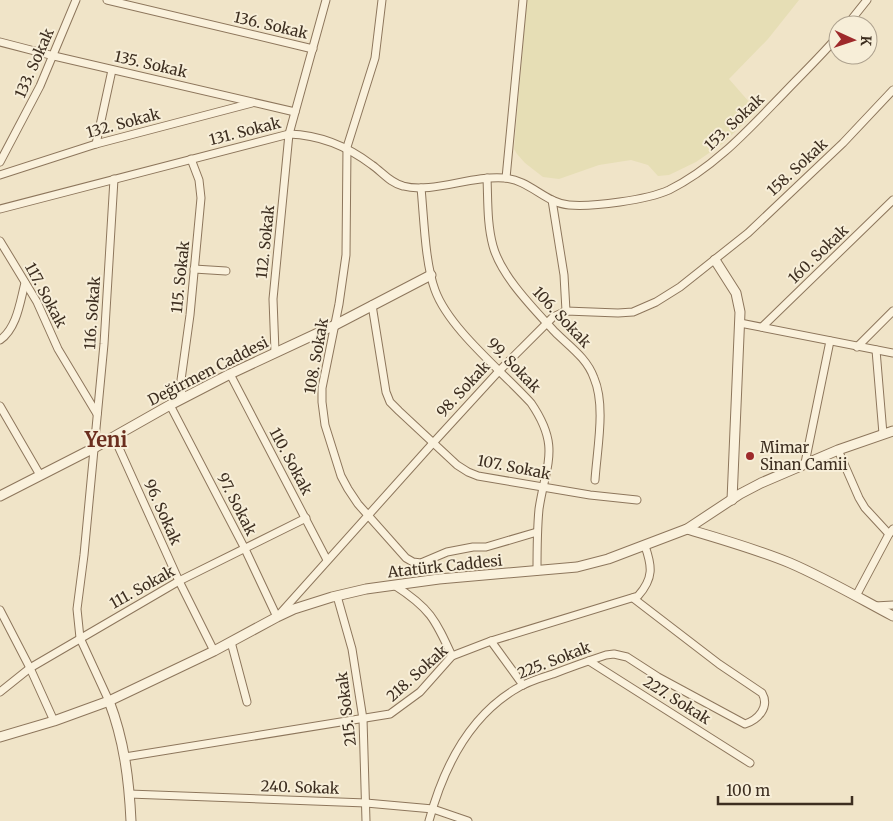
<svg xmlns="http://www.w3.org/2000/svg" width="893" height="821" font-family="Merriweather,serif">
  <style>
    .farmland { fill: #e6deb5 }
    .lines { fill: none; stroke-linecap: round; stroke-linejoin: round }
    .minor-casing { stroke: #8d765c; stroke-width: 9 }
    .tertiary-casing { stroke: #8d765c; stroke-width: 11 }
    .minor { stroke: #faf1dc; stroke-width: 7 }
    .tertiary { stroke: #faf1dc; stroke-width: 9 }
    .poi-dot { fill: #9e2a2b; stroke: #f7eed8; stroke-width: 2 }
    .labels { text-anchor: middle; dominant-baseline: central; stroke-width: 4; stroke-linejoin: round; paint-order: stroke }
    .street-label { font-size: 15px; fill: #3d2e20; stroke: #f7eed8 }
    .poi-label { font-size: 15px; fill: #3d2e20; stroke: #f7eed8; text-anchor: start }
    .district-label { font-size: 20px; font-weight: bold; fill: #6b2e1e; stroke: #f7eed8 }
  </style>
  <rect width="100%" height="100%" fill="#f0e4c8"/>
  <polygon class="farmland" points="527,0 799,0 768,39 729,79 757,111 722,144 696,162 669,175 658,176 648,165 631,160 599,165 559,179 543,177 525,163 517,154 514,149"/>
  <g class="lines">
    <defs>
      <g id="minor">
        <polyline points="107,0 313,49"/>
        <polyline points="382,0 375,58 347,147 346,255 339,304 322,388 322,402 325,425 341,476 348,489 358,504 406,558 413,562 421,563 447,552 473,547 486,547 537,532"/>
        <polyline points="847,25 867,0"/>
        <polyline points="0,42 54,56 295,112"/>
        <polyline points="96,144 112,70"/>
        <polyline points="0,162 40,86 76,0"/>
        <polyline points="0,175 96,144 252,103"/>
        <path d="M487,178c1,23 0,46 6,68 8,30 41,63 62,86 14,14 32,26 39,46 12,28 3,71 1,102"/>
        <polyline points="506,178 523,0"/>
        <path d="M421,188c3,30 4,75 14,102 14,39 68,82 96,113 30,44 15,60 8,106 -2,21 -2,42 -2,62"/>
        <polyline points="552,200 564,275 566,311"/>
        <path d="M0,209l289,-75c32,1 58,12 83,31 10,7 18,18 31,21 29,8 69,-11 101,-8 26,2 41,25 65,27 24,2 78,-5 100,-15 45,-22 80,-61 115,-97 18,-19 37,-37 54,-57"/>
        <polyline points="0,241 37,302 58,349 97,414"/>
        <polyline points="194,269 226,271"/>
        <polyline points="372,305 386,392 390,402 399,411 457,465 468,472 478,476 590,495 637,500"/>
        <polyline points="740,323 893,353"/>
        <polyline points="762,327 893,200"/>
        <path d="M0,340c17,-12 20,-38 25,-57"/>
        <polyline points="857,347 893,311"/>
        <polyline points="876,350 883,434"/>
        <polyline points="275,352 273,299 289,134 326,0"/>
        <polyline points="230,374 327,560"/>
        <polyline points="182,399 181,380 190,315 201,198 199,180 191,159"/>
        <polyline points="170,405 245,549 277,617 433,443 499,371 553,317 566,311 618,313 633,312 656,302 680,287 748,233 843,143 893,90"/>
        <polyline points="0,406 40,475"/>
        <polyline points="114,437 179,581 214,651"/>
        <polyline points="838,450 859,498 865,508 889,534"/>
        <polyline points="805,463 830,341"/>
        <path d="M394,585c36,23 41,34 58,71"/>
        <polyline points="337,596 352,649 363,719 366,821"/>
        <polyline points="856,596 889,534 893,529"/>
        <polyline points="875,606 893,605"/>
        <polyline points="0,610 30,668 54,721"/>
        <polyline points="491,641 523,685"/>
        <polyline points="231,642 247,702"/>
        <polyline points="589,661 750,763"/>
        <polyline points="0,692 30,668 179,581 306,518"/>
        <polyline points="109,701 80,638 77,609 84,555 104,344 114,179"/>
        <path d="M125,757l265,-43 30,-22 32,-36 39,-15 147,-45c16,-18 14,-30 7,-50"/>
        <polyline points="129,794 366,803 433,809 468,821"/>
        <path d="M429,821c14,-52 38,-102 85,-131 12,-8 26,-12 39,-16 18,-7 35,-13 53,-19l8,-1 13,3 31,20 87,47c13,-4 25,-17 17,-31l-43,-29 -86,-66"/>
      </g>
      <g id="tertiary">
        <polyline points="715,260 736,293 740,312 732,500"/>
        <polyline points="0,496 94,448 170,405 230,374 335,325 431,275"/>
        <path d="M687,529c34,10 69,20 103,34 35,15 69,35 103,53"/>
        <path d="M109,701c15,39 20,78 22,120"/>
        <polyline points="0,737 54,721 109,701 214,651 277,617 294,609 332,597 366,589 439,579 577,567 608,559 687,529 740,494 761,483 838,450 893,431"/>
      </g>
    </defs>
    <use href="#minor" class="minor-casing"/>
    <use href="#tertiary" class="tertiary-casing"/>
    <use href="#minor" class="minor"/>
    <use href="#tertiary" class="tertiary"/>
  </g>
  <circle class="poi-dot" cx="750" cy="456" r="5"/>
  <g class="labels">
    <g class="street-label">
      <text transform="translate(271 25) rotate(13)">136. Sokak</text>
      <text transform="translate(34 63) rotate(-66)">133. Sokak</text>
      <text transform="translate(151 64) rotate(13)">135. Sokak</text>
      <text transform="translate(734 122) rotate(-43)">153. Sokak</text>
      <text transform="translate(123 123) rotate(-15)">132. Sokak</text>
      <text transform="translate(245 131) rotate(-14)">131. Sokak</text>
      <text transform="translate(797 167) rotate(-43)">158. Sokak</text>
      <text transform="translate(265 242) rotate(-84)">112. Sokak</text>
      <text transform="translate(818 254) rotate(-44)">160. Sokak</text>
      <text transform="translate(180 277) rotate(-84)">115. Sokak</text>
      <text transform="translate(46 295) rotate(62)">117. Sokak</text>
      <text transform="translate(92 313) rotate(-86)">116. Sokak</text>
      <text transform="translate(562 317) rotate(47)">106. Sokak</text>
      <text transform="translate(316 356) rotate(-80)">108. Sokak</text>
      <text transform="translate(514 365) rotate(46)">99. Sokak</text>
      <text transform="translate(208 371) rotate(-27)">Değirmen Caddesi</text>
      <text transform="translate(463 389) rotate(-47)">98. Sokak</text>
      <text transform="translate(291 461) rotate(62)">110. Sokak</text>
      <text transform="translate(514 467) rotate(11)">107. Sokak</text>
      <text transform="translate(237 504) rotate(63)">97. Sokak</text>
      <text transform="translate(163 512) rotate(66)">96. Sokak</text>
      <text transform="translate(445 566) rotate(-6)">Atatürk Caddesi</text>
      <text transform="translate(142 587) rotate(-29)">111. Sokak</text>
      <text transform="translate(554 660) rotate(-21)">225. Sokak</text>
      <text transform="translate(417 673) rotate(-42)">218. Sokak</text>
      <text transform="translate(677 700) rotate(32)">227. Sokak</text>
      <text transform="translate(346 709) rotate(-97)">215. Sokak</text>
      <text transform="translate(300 787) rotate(2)">240. Sokak</text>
    </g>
    <g class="poi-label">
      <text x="760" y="447">Mimar<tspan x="760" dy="17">Sinan Camii</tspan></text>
    </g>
    <g class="district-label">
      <text x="106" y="439">Yeni</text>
    </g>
  </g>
  <g transform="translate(853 40) rotate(93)"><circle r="24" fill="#f7eed8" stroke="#ada18e"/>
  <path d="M0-4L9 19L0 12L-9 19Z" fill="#9e2a2b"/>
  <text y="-8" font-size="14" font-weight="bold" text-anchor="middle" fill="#3d2e20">K</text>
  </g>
  <path d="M718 796v8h134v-8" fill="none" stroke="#3d2e20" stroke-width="2.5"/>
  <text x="726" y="796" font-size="15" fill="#3d2e20" stroke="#f7eed8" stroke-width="4" paint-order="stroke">100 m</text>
</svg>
